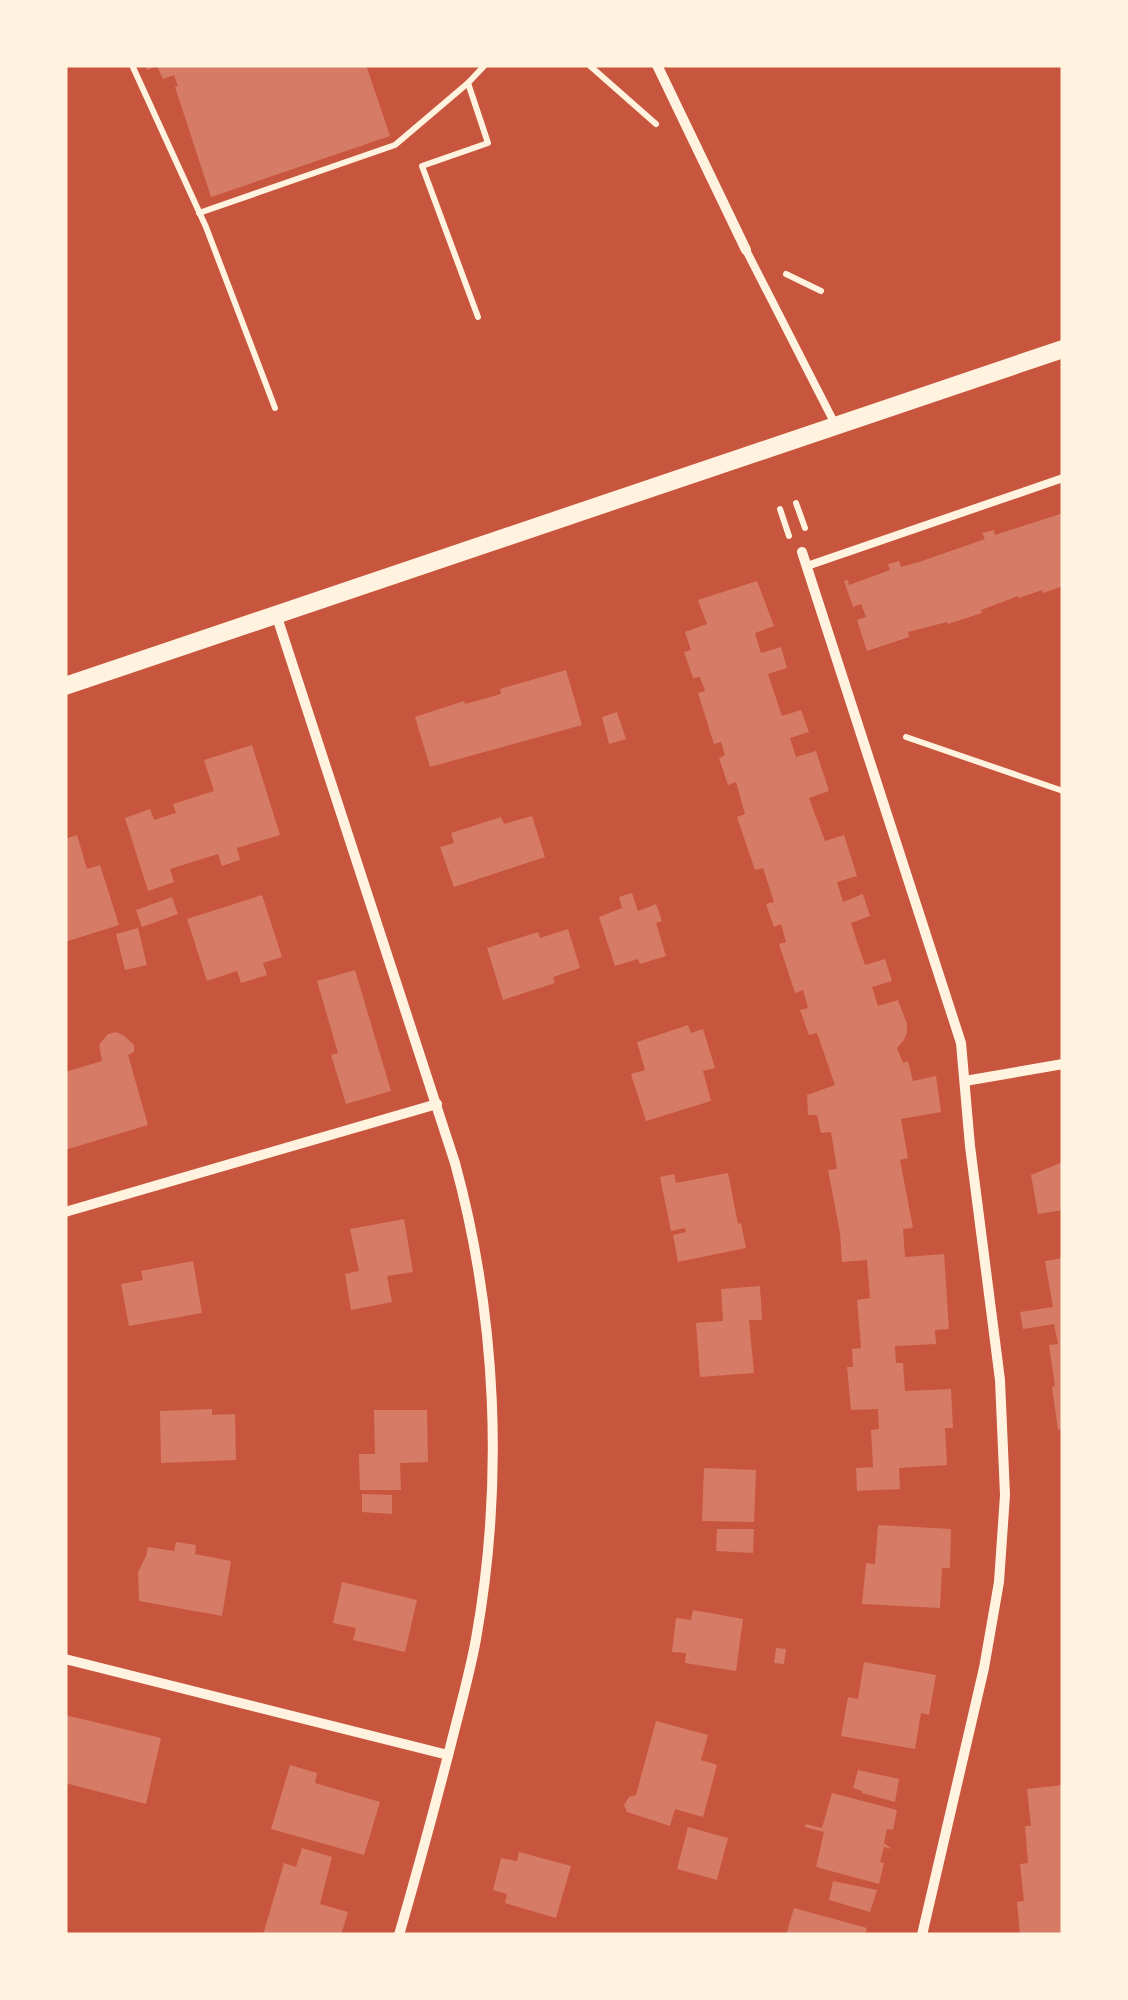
<svg xmlns="http://www.w3.org/2000/svg" width="1128" height="2000" font-family="'PT Sans Narrow',sans-serif">
  <style>
    .building { fill: #d67c66 }
    .lines { fill: none; stroke-linecap: round; stroke-linejoin: round }
    .path { stroke: #fff3e0; stroke-width: 6 }
    .service { stroke: #fff3e0; stroke-width: 8 }
    .minor { stroke: #fff3e0; stroke-width: 10 }
    .tertiary { stroke: #fff3e0; stroke-width: 18 }
  </style>
  <rect width="100%" height="100%" fill="#c8553d"/>
  <g class="building">
    <polygon points="145,65 366,65 390,136 211,197 175,87 178,86 174,75 163,79 157,66 147,70"/>
    <polygon points="1063,513 1063,586 1043,593 1042,590 1019,598 1018,596 981,610 982,613 948,624 947,622 908,632 909,637 867,651 857,620 866,617 861,604 853,607 844,581 848,580 849,585 890,570 888,564 899,561 901,567 922,561 985,539 982,533 994,530 995,535"/>
    <polygon points="757,581 774,626 755,633 761,653 781,647 787,668 768,674 782,716 801,710 809,732 790,738 796,757 816,751 829,791 809,798 825,841 844,835 857,876 837,882 843,902 863,894 870,916 851,923 858,945 865,965 885,959 892,981 872,987 878,1006 898,1000 907,1024 907,1032 904,1040 897,1048 903,1063 908,1061 913,1081 936,1076 941,1112 901,1119 908,1158 900,1160 913,1228 903,1229 905,1257 944,1254 949,1329 935,1330 936,1344 895,1346 896,1363 903,1363 905,1391 951,1389 953,1428 945,1428 947,1465 899,1468 900,1489 857,1491 856,1468 873,1467 871,1430 879,1429 878,1409 851,1410 847,1367 853,1367 852,1349 861,1348 857,1300 870,1298 867,1260 842,1262 840,1233 828,1170 837,1169 831,1132 821,1133 817,1115 808,1115 807,1095 835,1085 817,1033 809,1035 800,1010 808,1008 803,990 795,993 779,944 786,942 781,924 774,927 766,904 774,902 763,868 755,870 737,817 745,814 736,782 728,785 719,758 725,755 721,742 714,744 698,693 705,691 700,677 693,678 684,652 691,650 685,632 707,624 698,600"/>
    <polygon points="566,670 582,725 430,767 415,717 464,701 465,704 501,694 500,689"/>
    <polygon points="617,712 626,739 609,744 602,717"/>
    <polygon points="252,745 280,835 237,848 240,860 222,866 218,854 170,869 174,882 148,891 125,818 150,809 154,820 176,813 173,804 214,791 204,760"/>
    <polygon points="532,816 545,857 454,887 440,847 454,843 451,833 501,817 504,824"/>
    <polygon points="77,835 87,869 100,865 119,925 65,942 65,839"/>
    <polygon points="632,893 638,911 656,904 662,921 656,923 666,956 640,964 638,959 615,966 599,917 622,908 619,897"/>
    <polygon points="262,895 282,957 263,963 267,975 241,983 237,971 207,981 187,919"/>
    <polygon points="172,897 178,914 142,927 136,910"/>
    <polygon points="138,928 147,965 125,970 116,934"/>
    <polygon points="568,929 580,968 553,977 555,983 503,1000 487,948 538,932 540,938"/>
    <polygon points="355,970 391,1091 346,1104 331,1055 338,1053 317,981"/>
    <polygon points="688,1025 691,1033 703,1029 715,1068 703,1071 711,1101 646,1121 631,1074 645,1070 637,1042"/>
    <polygon points="116,1032 123,1035 134,1045 134,1052 128,1055 148,1125 65,1150 65,1072 102,1061 99,1045 108,1034"/>
    <polygon points="1063,1162 1063,1210 1038,1214 1031,1175"/>
    <polygon points="728,1173 738,1224 741,1223 746,1248 678,1262 673,1235 686,1232 685,1228 671,1231 660,1177 674,1174 676,1183"/>
    <polygon points="404,1219 413,1272 387,1276 392,1302 351,1310 345,1274 359,1271 350,1229"/>
    <polygon points="1063,1258 1063,1429 1058,1430 1052,1387 1055,1386 1049,1345 1058,1344 1054,1324 1023,1329 1020,1312 1053,1307 1045,1261"/>
    <polygon points="193,1261 202,1313 129,1326 121,1284 143,1280 141,1271"/>
    <polygon points="760,1286 762,1320 749,1320 754,1373 700,1377 696,1323 723,1321 721,1289"/>
    <polygon points="212,1409 212,1415 235,1414 236,1460 161,1463 160,1411"/>
    <polygon points="374,1410 427,1410 428,1462 400,1463 401,1490 360,1490 359,1454 375,1454"/>
    <polygon points="704,1468 756,1470 754,1522 702,1521"/>
    <polygon points="362,1494 392,1495 392,1514 362,1512"/>
    <polygon points="878,1525 951,1529 950,1568 942,1568 940,1608 862,1604 866,1563 875,1564"/>
    <polygon points="717,1529 754,1529 753,1553 716,1551"/>
    <polygon points="176,1542 196,1545 195,1554 231,1561 222,1616 139,1601 138,1572 146,1556 148,1547 174,1551"/>
    <polygon points="342,1582 417,1600 405,1652 353,1640 356,1628 333,1623"/>
    <polygon points="693,1610 743,1619 736,1671 685,1663 686,1653 672,1652 676,1618 691,1620"/>
    <polygon points="776,1648 786,1649 784,1664 774,1663"/>
    <polygon points="864,1662 936,1675 929,1715 921,1713 915,1749 841,1736 848,1697 858,1699"/>
    <polygon points="65,1715 161,1738 146,1804 65,1783"/>
    <polygon points="656,1721 708,1735 701,1760 717,1765 703,1817 675,1809 670,1826 627,1812 624,1805 629,1797 636,1795"/>
    <polygon points="290,1765 317,1773 315,1783 380,1802 364,1855 271,1829"/>
    <polygon points="858,1770 899,1779 895,1802 862,1793 862,1791 853,1788"/>
    <polygon points="1063,1785 1063,1935 1020,1935 1017,1902 1024,1901 1020,1864 1028,1863 1025,1826 1031,1826 1027,1789"/>
    <polygon points="832,1793 897,1810 893,1830 887,1829 884,1843 892,1849 884,1847 880,1862 884,1863 879,1884 816,1867 824,1832 805,1827 806,1824 822,1828"/>
    <polygon points="688,1827 728,1838 717,1880 677,1869"/>
    <polygon points="302,1848 332,1857 320,1904 348,1912 341,1935 263,1935 284,1863 296,1867"/>
    <polygon points="519,1852 571,1866 556,1918 505,1903 507,1894 493,1890 501,1858 517,1861"/>
    <polygon points="833,1881 877,1890 870,1912 829,1900"/>
    <polygon points="794,1908 867,1928 865,1935 786,1935"/>
  </g>
  <g class="lines">
    <g class="path">
      <polyline points="132,65 206,227 275,408"/>
      <polyline points="589,65 656,124"/>
      <polyline points="468,83 488,143 422,166 478,317"/>
      <polyline points="199,213 395,145 468,83 485,65"/>
      <polyline points="786,274 821,291"/>
      <polyline points="796,503 805,528"/>
      <polyline points="780,509 789,536"/>
      <polyline points="906,737 1063,791"/>
    </g>
    <g class="service">
      <polyline points="746,250 836,426"/>
      <polyline points="807,566 1063,478"/>
    </g>
    <g class="minor">
      <polyline points="657,65 746,250"/>
      <polyline points="802,552 961,1043 970,1146 1000,1380 1005,1495 999,1582 984,1668 922,1935"/>
      <path d="M276,614l179,549c42,154 49,319 21,476 -6,33 -15,65 -23,97 -17,67 -35,133 -54,199"/>
      <polyline points="965,1081 1063,1064"/>
      <polyline points="65,1212 437,1104"/>
      <polyline points="65,1659 448,1755"/>
    </g>
    <polyline class="tertiary" points="65,686 1063,349"/>
  </g>
  <rect width="1128" height="2000" fill="none" stroke="#fff3e0" stroke-width="135"/>
</svg>
